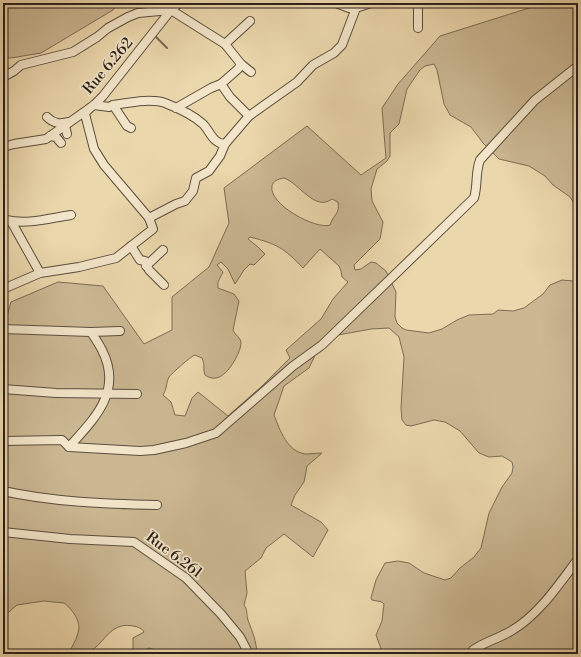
<svg xmlns="http://www.w3.org/2000/svg" width="581" height="657" font-family="'Libre Bodoni',serif">
  <style>
    .green { fill: #cbb893; stroke: #7c6c56; fill-rule: evenodd }
    .lines { fill: none; stroke-linecap: round; stroke-linejoin: round }
    .stream { stroke: #786953; stroke-width: 2 }
    .minor-casing { stroke: #5c4e3e; stroke-width: 10 }
    .minor { stroke: #f2e5c9; stroke-width: 8 }
    .labels { text-anchor: middle; dominant-baseline: central; stroke-width: 3.5; stroke-linejoin: round; paint-order: stroke }
    .street-label { font-size: 15px; fill: #2c2019; stroke: #f2e5c9 }
  </style>
  <rect width="100%" height="100%" fill="#ebd7ac"/>
  <filter id="stains"><feTurbulence type="fractalNoise" baseFrequency=".005" numOctaves="4"/><feColorMatrix values="0 0 0 0 .2 0 0 0 0 .09 0 0 0 0 .02 0 0 0 .5 -.17"/></filter>
  <radialGradient id="worn" r=".72"><stop offset=".6" stop-color="#630" stop-opacity="0"/><stop offset="1" stop-color="#630" stop-opacity=".3"/></radialGradient>
  <g class="green">
    <polygon points="3,3 119,3 113,10 41,53 11,58 3,58"/>
    <path d="M545,3h33v206l-8,-12 -17,-12 -8,-9 -16,-10 -30,-7 -16,-16 -12,-16 -21,-12 -6,-11 -7,-34 -3,-6 -9,2 -5,4 -13,19 -8,35 -9,9v23l-3,5 -10,8 -6,20 1,12 11,21 -3,17 -26,26 1,5 6,-1 10,-7 5,1 10,8 10,21 -1,25 2,6 5,5 4,2 23,3 13,-4 15,-9 12,-5 24,-1 5,-4 15,1 11,-3 19,-14 7,-9 12,-5 11,1 5,-3v205l-2,1 2,10v160h-195l-7,-19 6,-14 2,-17 -2,-2 -10,-2 -1,-2 5,-18 9,-17 13,-2 11,2 15,10 21,7 6,-2 9,-10 14,-11 7,-9 8,-35 13,-26 10,-14 1,-6 -1,-5 -10,-6 -13,1 -10,-4 -19,-22 -15,-9 -11,-2 -23,6 -5,-1 -4,-5 -1,-12 3,-51 -5,-20 -10,-9 -18,1 -44,8 -5,4 -13,27 -25,18 -10,29c6,15 13,37 32,39 5,0 11,-1 16,-1l-15,13 -3,16 -9,13 -4,10 30,17 7,8 -15,27 -29,-23 -18,14 -5,10 -16,13 2,22 -3,12c4,5 2,9 4,15 5,14 8,19 9,34h-93l-4,-3 -11,-3 -6,3 1,3h-11v-16l11,-6c-2,-4 -6,-5 -11,-6 -16,-3 -23,6 -33,17 -3,4 -8,6 -11,11h-20c2,-7 7,-13 9,-21 4,-11 -6,-24 -14,-30l-20,-2 -27,4 -14,12v-287l8,-28 47,-20 45,4 41,58 28,-14v-33l37,-30 20,-44 -5,-35 83,-62 54,49 25,-17 -4,-50 16,-24 42,-48zM284,178c15,5 31,34 48,21l6,3c2,13 -4,11 -8,23 -14,5 -62,-21 -58,-39 1,-5 6,-7 12,-8zM250,237c27,7 34,11 53,31l17,-19 19,17 2,5 1,6 6,5 -15,17 -12,20 -35,31 4,8 -28,28 -34,30 -30,-24 -6,6 -7,18 -10,-1 -4,-13 -8,-7c4,-6 3,-12 6,-18 2,-3 22,-21 26,-22l7,3c3,6 1,12 3,17 14,10 25,-6 31,-17 2,-4 5,-10 5,-15 0,-5 -6,-8 -8,-13l6,-29 -5,-7 -16,-6v-6l5,-10 -6,-7 4,-3 7,7 7,15 9,-14 6,-6 4,1 11,-11 -7,-7 -10,-8z"/>
  </g>
  <g class="lines">
    <polyline class="stream" points="154,35 167,48"/>
    <defs>
      <g id="minor">
        <polyline points="336,3 349,8 356,8"/>
        <polyline points="418,28 418,3"/>
        <polyline points="225,44 250,21"/>
        <polyline points="3,77 14,71 21,65 73,52 97,37 108,28 128,17 138,13 171,10 225,44 241,64 251,72"/>
        <polyline points="221,84 238,69 241,64"/>
        <path d="M94,105l15,2 4,-2c15,-2 37,-7 52,-2 13,5 28,12 38,21 7,7 10,20 22,20"/>
        <polyline points="113,105 127,126 131,128"/>
        <polyline points="90,108 85,113 86,118 94,149 104,165 149,218"/>
        <polyline points="176,108 211,88 221,84 230,97 249,116"/>
        <path d="M47,117c7,7 13,7 22,5"/>
        <polyline points="65,126 67,134"/>
        <polyline points="50,136 56,137 61,143"/>
        <polyline points="3,147 14,144 46,139 94,105 103,96 171,10 179,3"/>
        <polyline points="11,221 40,273"/>
        <path d="M3,226l3,-6c22,5 44,-2 65,-5"/>
        <polyline points="131,246 140,260 145,261 149,270 164,285"/>
        <polyline points="146,266 163,250"/>
        <polyline points="3,289 40,273 79,267 116,258 153,229 149,218 176,204 185,201 193,191 196,178 209,171 220,156 225,144 249,116 297,82 313,65 334,53 342,45 356,8 371,3"/>
        <path d="M3,329l88,3c4,6 8,12 11,18 21,41 -7,68 -33,97"/>
        <polyline points="91,332 120,331"/>
        <polyline points="3,389 56,393 137,394"/>
        <path d="M3,441l59,-1 7,7 71,4 14,-1 32,-7 30,-10 77,-67 29,-21 152,-147c4,-13 1,-25 6,-38l55,-60 43,-34"/>
        <path d="M3,491c50,11 103,13 154,14"/>
        <polyline points="3,532 70,539 134,542 186,578 221,614 240,637 249,654"/>
        <path d="M471,654l2,-4 5,-3c10,-6 23,-10 33,-16 28,-16 48,-47 67,-72"/>
      </g>
    </defs>
    <use href="#minor" class="minor-casing"/>
    <use href="#minor" class="minor"/>
  </g>
  <g class="labels">
    <g class="street-label">
      <text transform="translate(108 66) rotate(-50)">Rue 6.262</text>
      <text transform="translate(174 555) rotate(37)">Rue 6.261</text>
    </g>
  </g>
  <rect width="581" height="657" fill="none" stroke="#ebd7ac" stroke-width="16"/>
  <rect x="4" y="4" width="573" height="649" fill="none" stroke="#2c2019" stroke-width="2"/>
  <rect x="8" y="8" width="565" height="641" fill="none" stroke="#2c2019"/>
  <rect width="100%" height="100%" filter="url(#stains)"/>
  <rect width="100%" height="100%" fill="url(#worn)"/>
</svg>
